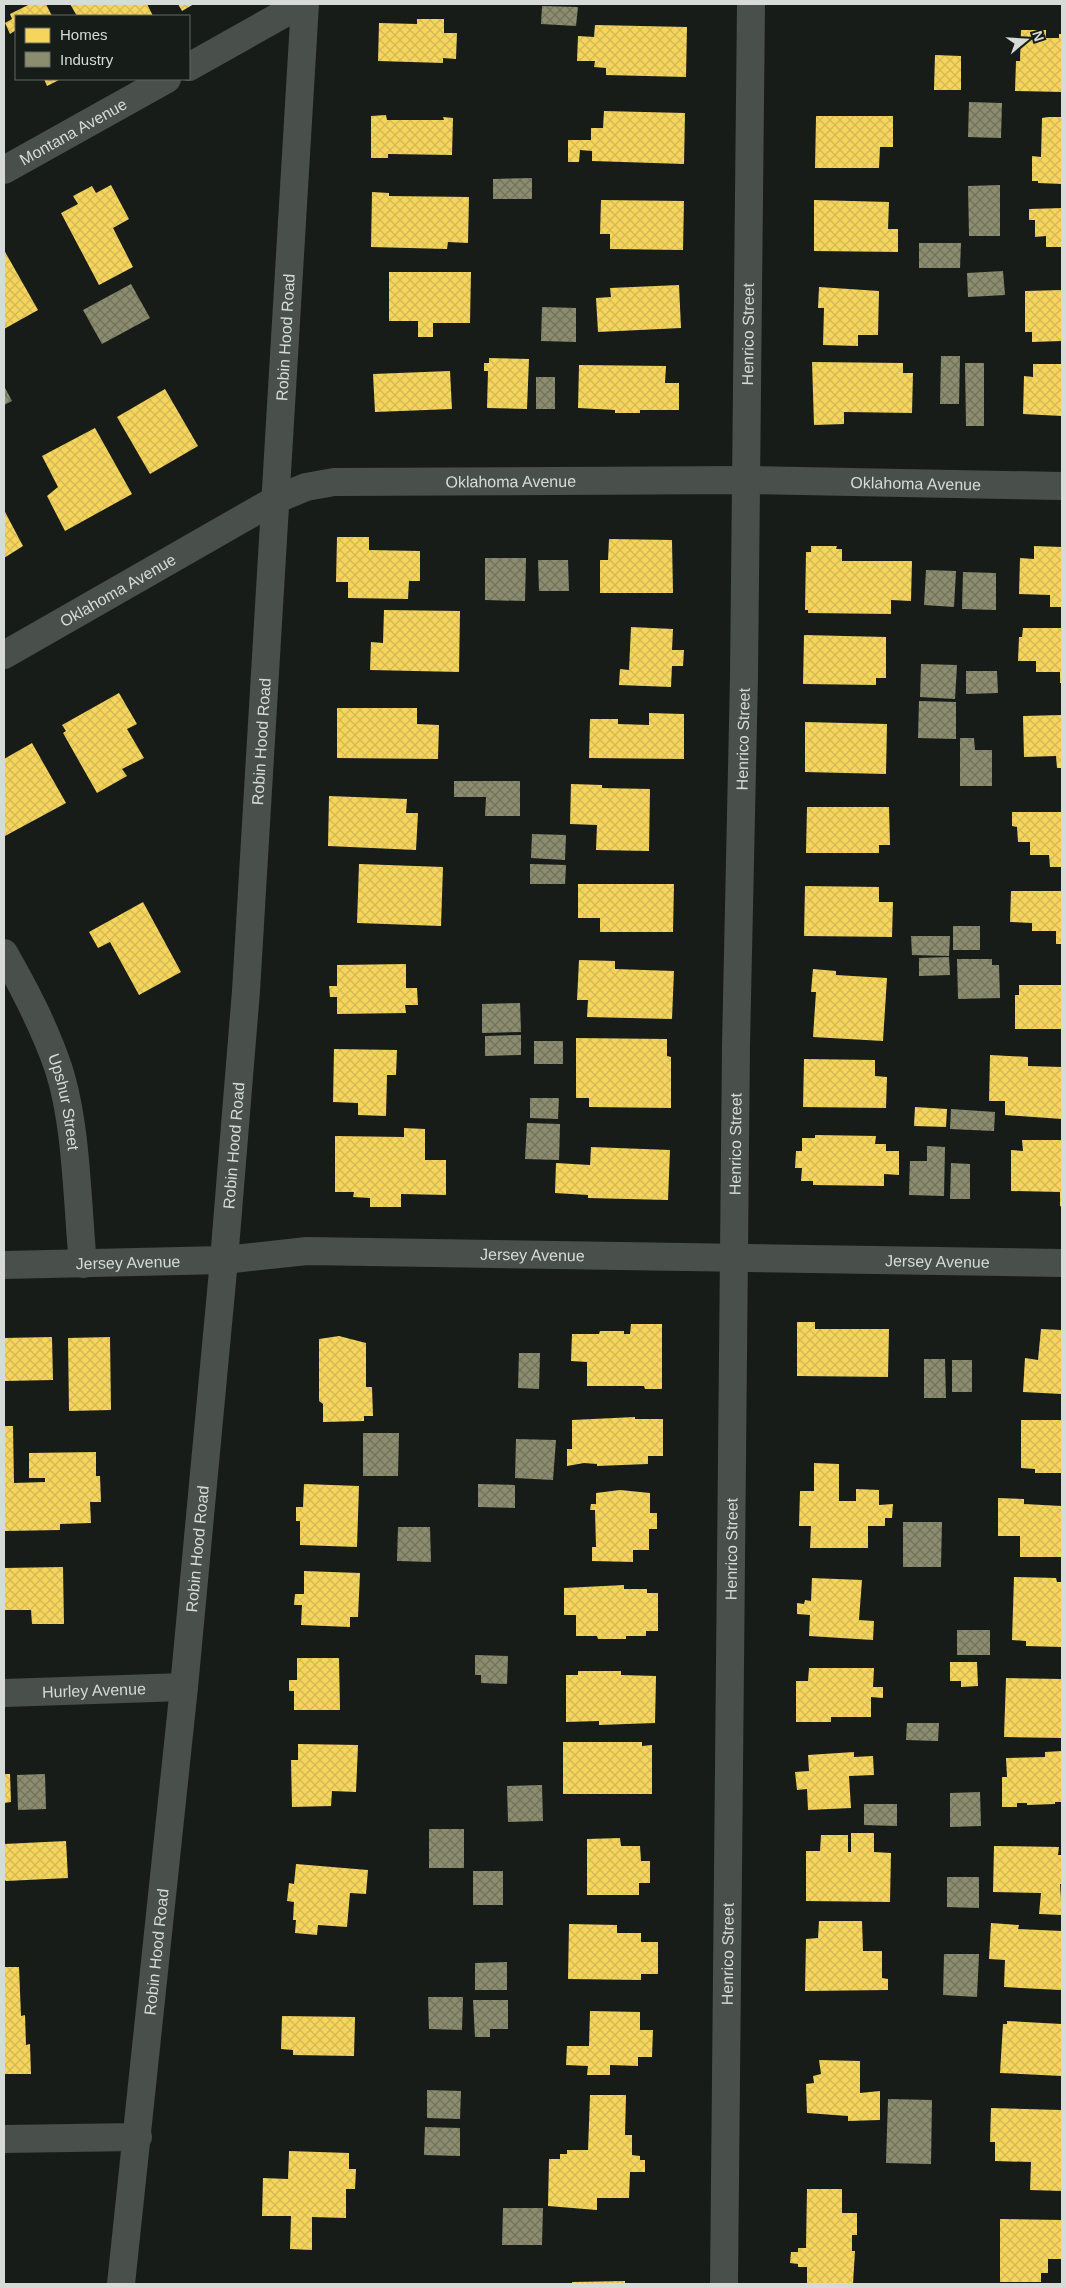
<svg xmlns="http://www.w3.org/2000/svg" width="1066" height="2288" font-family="Helvetica,sans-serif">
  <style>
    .homes { fill: url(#homes-cross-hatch) }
    .industry { fill: url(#industry-cross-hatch) }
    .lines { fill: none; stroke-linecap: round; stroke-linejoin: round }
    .minor { stroke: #494f4b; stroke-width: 28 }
    .tertiary { stroke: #494f4b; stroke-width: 28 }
    .labels { text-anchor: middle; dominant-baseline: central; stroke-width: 5; stroke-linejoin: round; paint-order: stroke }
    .street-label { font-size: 16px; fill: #d6dbd7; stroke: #161d18 }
  </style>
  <defs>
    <pattern id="homes-cross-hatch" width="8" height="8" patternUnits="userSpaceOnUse" patternTransform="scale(1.25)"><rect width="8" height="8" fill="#f6d55c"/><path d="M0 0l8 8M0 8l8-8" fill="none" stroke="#d2b856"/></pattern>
    <pattern id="industry-cross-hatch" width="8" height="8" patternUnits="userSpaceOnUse" patternTransform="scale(1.25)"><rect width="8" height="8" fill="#8c8c6e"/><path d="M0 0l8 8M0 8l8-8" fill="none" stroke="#71725e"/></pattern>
  </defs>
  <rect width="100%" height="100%" fill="#171c19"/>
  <g class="homes">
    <polygon points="30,4 46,4 52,16 16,16 16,30 10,34 5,23 12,19 10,14"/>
    <polygon points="70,4 147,4 153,16 77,16"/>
    <polygon points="178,4 194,4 182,11"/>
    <polygon points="417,19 444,19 444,33 457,33 456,59 443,58 443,63 378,61 379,23 417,24"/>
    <polygon points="595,25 687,27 686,77 606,75 606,68 594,67 595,61 577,61 578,36 594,37"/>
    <polygon points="1021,30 1046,30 1046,38 1059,38 1059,34 1062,34 1062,92 1015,91 1016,61 1020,61"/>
    <polygon points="935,55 961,56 961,90 934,90"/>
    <polygon points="44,79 61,79 47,86"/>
    <polygon points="604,111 685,113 684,164 592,161 592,151 580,150 579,162 568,162 568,140 591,140 591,128 603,128"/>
    <polygon points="386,115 387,120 444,120 443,117 453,118 452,155 388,154 388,158 371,158 371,116"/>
    <polygon points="816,116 893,116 893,147 880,147 879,168 815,168"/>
    <polygon points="1048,117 1062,117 1062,184 1038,183 1038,181 1032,181 1032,156 1041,157 1042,118"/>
    <polygon points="111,185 129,219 113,228 133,267 99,285 61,213 78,204 73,196 92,186 96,193"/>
    <polygon points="372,192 389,193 389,196 469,197 468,243 448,242 447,249 371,247"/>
    <polygon points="601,200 684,201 683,250 610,249 610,234 600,234"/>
    <polygon points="814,200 889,202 888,229 898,229 898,252 814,251"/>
    <polygon points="1062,208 1062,247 1046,247 1046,236 1035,237 1035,220 1029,220 1029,209"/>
    <polygon points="4,250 38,310 4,329"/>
    <polygon points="389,272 471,272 470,323 433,323 433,337 418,337 418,321 389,321"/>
    <polygon points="679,285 681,328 598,332 596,298 611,297 610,288"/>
    <polygon points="819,287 879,291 878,335 858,335 858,346 823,345 824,308 818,308"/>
    <polygon points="1062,290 1062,341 1032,342 1032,332 1025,332 1025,291"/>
    <polygon points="489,358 529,359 527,409 487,408 488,371 484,371 484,363 489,363"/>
    <polygon points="812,362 903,363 903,373 913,373 912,413 844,412 844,424 814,425"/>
    <polygon points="1033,364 1062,364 1062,416 1023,414 1024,376 1033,377"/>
    <polygon points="579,365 666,366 665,383 679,383 679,410 640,410 640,413 615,413 615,410 578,408"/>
    <polygon points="450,371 452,409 375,412 373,374"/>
    <polygon points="165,389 198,446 150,474 117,417"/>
    <polygon points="95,428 132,494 65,531 47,496 58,487 42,456"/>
    <polygon points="4,510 23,546 4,558"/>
    <polygon points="337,537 369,537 369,550 420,551 420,581 409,581 408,599 348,598 348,582 336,582"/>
    <polygon points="609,539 672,540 673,593 600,593 600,560 608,560"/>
    <polygon points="811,546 837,546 836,549 842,549 842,561 912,561 911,601 891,600 891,614 808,613 808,610 805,610 806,552 811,552"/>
    <polygon points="1034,546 1062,547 1062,607 1050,607 1050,595 1019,594 1020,558 1034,559"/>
    <polygon points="384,610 460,611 459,672 370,670 371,642 383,643"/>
    <polygon points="631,627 673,629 672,650 684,650 683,666 672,666 671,687 619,685 620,669 629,670"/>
    <polygon points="1023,628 1062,628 1062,683 1060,683 1060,672 1036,672 1036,661 1018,661 1019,637 1022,637"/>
    <polygon points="804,635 886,637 886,678 876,678 876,685 803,684"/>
    <polygon points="119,693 137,724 127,729 144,758 122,769 127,776 97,793 63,733 66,731 62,725"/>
    <polygon points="337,708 417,708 417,724 439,725 438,759 337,758"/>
    <polygon points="649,713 684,714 684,759 589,758 590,719 618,719 618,724 649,725"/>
    <polygon points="1062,715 1062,768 1057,768 1056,756 1024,757 1023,716"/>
    <polygon points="805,722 887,724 886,774 805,772"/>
    <polygon points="32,743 66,803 5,836 4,759"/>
    <polygon points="571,784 602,785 602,788 650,789 649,851 596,850 597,825 570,824"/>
    <polygon points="329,796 407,799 406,813 418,813 416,850 328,846"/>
    <polygon points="807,807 889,807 890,845 879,845 879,853 806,853"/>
    <polygon points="1012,812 1062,812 1062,867 1050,867 1049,855 1030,855 1030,842 1018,842 1017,827 1012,826"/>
    <polygon points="359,864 443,867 441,926 357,923"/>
    <polygon points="578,884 674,884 673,932 600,932 600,918 578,918"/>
    <polygon points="805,886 879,887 879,902 893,902 892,937 804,936"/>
    <polygon points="1011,891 1062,891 1062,944 1056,944 1056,931 1032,931 1032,923 1010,922"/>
    <polygon points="143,902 181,972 139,995 110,942 98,948 89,932"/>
    <polygon points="579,960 615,961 615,969 674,971 672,1019 587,1017 588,1000 577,1000"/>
    <polygon points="406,964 406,988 417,988 418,1005 405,1005 406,1013 337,1014 337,997 330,997 329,986 337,986 337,965"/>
    <polygon points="813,969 836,971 836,975 887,978 883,1041 813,1037 816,992 811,992"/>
    <polygon points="1019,985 1062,985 1062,1029 1015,1029 1015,995 1019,995"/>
    <polygon points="576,1038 667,1039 667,1056 671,1057 671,1108 589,1107 589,1098 576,1098"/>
    <polygon points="334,1049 397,1050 396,1075 387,1075 386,1116 358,1115 358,1103 333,1102"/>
    <polygon points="990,1055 1028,1057 1028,1066 1062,1067 1062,1119 1005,1115 1005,1101 989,1101"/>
    <polygon points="804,1059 875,1060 875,1076 887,1077 886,1108 803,1107"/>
    <polygon points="915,1107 947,1109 946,1127 914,1126"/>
    <polygon points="404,1128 425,1129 425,1160 446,1160 446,1195 401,1194 401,1207 370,1207 370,1198 353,1197 354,1192 335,1192 335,1136 404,1137"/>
    <polygon points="815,1135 876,1136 875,1144 886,1144 886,1151 899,1151 899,1175 884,1174 884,1186 813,1185 813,1181 801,1181 802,1168 795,1168 796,1151 802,1151 802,1138 815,1138"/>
    <polygon points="1022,1140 1062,1140 1062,1207 1060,1206 1060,1192 1011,1191 1011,1150 1023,1151"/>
    <polygon points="591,1147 670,1150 668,1200 588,1198 588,1195 555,1193 556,1163 590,1165"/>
    <polygon points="797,1322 815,1322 815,1329 889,1329 888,1377 797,1376"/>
    <polygon points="631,1324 662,1324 662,1389 645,1389 644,1386 587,1386 587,1362 571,1361 572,1334 599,1334 600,1331 624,1331 624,1334 630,1334"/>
    <polygon points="1041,1329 1062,1330 1062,1394 1023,1392 1025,1358 1038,1360"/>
    <polygon points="339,1336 366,1343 366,1387 372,1387 373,1416 364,1416 364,1421 323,1422 323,1404 319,1401 319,1339"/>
    <polygon points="52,1337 53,1380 4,1381 4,1338"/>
    <polygon points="110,1337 111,1410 69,1411 68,1338"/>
    <polygon points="635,1417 635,1419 663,1419 663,1456 648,1456 648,1464 597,1466 597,1464 584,1463 567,1466 567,1449 572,1449 572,1420"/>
    <polygon points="1021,1420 1062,1420 1062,1473 1035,1473 1035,1469 1021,1468"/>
    <polygon points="4,1426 13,1426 14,1483 45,1482 45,1478 29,1478 29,1453 96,1452 96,1476 100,1476 101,1502 90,1502 91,1523 60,1524 60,1530 4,1531"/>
    <polygon points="814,1463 839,1464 839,1501 856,1501 856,1489 879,1490 879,1505 893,1504 892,1518 885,1518 885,1526 868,1526 868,1548 810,1548 811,1526 799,1526 800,1491 814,1491"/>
    <polygon points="304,1484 359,1486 357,1547 300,1545 300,1521 296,1521 296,1507 303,1507"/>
    <polygon points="620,1490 650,1493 650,1513 657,1513 657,1529 649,1529 649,1550 633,1550 633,1562 592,1561 592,1547 596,1547 595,1510 590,1510 591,1504 596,1504 596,1493"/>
    <polygon points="998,1498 1024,1499 1024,1504 1062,1506 1062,1557 1020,1557 1020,1536 998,1536"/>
    <polygon points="63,1567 64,1624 32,1624 31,1610 4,1610 4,1568"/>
    <polygon points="304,1571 360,1573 358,1617 350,1617 350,1627 301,1625 302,1605 294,1605 295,1594 304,1594"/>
    <polygon points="1014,1577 1056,1578 1057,1582 1062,1582 1062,1647 1026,1646 1026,1641 1012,1640"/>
    <polygon points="812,1578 862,1580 859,1620 874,1621 873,1640 809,1636 810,1615 797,1614 797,1603 804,1604 805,1600 811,1601"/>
    <polygon points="624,1585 624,1589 647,1589 647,1593 658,1593 658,1631 646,1631 646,1636 626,1636 626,1639 598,1639 597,1636 576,1636 576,1615 564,1615 564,1588"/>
    <polygon points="297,1658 339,1658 340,1710 294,1710 294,1691 289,1691 289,1680 297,1680"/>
    <polygon points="950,1662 977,1662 978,1686 961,1687 961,1681 950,1681"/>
    <polygon points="809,1668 874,1668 873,1687 883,1687 883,1698 871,1697 871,1717 831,1717 831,1722 796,1722 796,1681 808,1681"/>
    <polygon points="578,1671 621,1671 621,1675 656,1676 655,1723 599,1725 599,1721 566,1722 566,1675 578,1675"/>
    <polygon points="1006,1678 1062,1679 1062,1738 1004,1737"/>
    <polygon points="563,1742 642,1742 642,1746 652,1745 652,1794 563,1794"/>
    <polygon points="298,1744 358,1745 356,1792 332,1791 331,1806 292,1807 291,1760 298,1760"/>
    <polygon points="1062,1751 1062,1802 1055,1802 1055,1804 1027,1805 1027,1803 1017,1803 1017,1807 1002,1807 1002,1777 1007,1777 1006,1758 1045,1757 1045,1752"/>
    <polygon points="854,1752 854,1757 873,1756 874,1775 849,1776 851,1808 808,1810 807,1789 797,1790 795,1772 809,1771 808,1755"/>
    <polygon points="4,1774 10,1774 11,1802 4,1803"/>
    <polygon points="851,1833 874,1833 874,1852 891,1853 890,1902 806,1901 806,1851 820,1851 821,1835 848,1835 848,1852 851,1852"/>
    <polygon points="620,1838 621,1846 640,1846 641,1861 650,1861 650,1883 639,1883 639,1895 587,1895 587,1839"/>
    <polygon points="66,1841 68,1878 6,1881 4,1879 4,1844"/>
    <polygon points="994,1846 1059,1847 1058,1855 1062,1855 1062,1884 1060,1884 1062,1915 1039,1914 1041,1893 993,1892"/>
    <polygon points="296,1864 368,1870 366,1894 350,1893 347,1927 318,1925 317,1935 295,1933 296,1920 293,1920 294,1902 287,1901 289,1883 294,1884"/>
    <polygon points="819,1921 862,1921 863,1951 882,1951 882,1978 888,1979 888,1990 805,1991 806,1939 818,1938"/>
    <polygon points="991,1923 1019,1925 1018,1929 1062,1931 1061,1990 1004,1987 1005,1960 989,1959"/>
    <polygon points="569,1924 617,1925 617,1933 641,1933 641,1942 658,1942 658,1974 641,1974 641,1980 568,1979"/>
    <polygon points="4,1967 19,1967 21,2016 25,2015 26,2045 30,2044 31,2074 4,2074"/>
    <polygon points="590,2011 640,2012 640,2030 653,2030 652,2057 638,2057 638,2066 610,2065 610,2075 587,2075 588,2066 566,2065 567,2046 589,2046"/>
    <polygon points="282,2016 355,2017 354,2056 293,2055 293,2050 281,2049"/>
    <polygon points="1007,2021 1062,2024 1062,2076 1000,2073 1003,2024 1007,2024"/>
    <polygon points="819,2060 860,2061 860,2093 880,2091 880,2120 848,2121 848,2116 807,2113 806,2084 814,2083 813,2076 821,2074"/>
    <polygon points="590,2095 626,2095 625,2135 632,2135 632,2155 640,2156 640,2160 645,2160 645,2172 630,2172 629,2198 597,2198 597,2210 548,2206 549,2159 560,2159 560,2154 567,2154 567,2150 588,2150"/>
    <polygon points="991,2108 1061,2110 1062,2191 1030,2190 1031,2162 995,2161 995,2142 990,2142"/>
    <polygon points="289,2151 349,2153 349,2169 356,2169 355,2189 346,2189 346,2218 312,2217 312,2250 290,2249 291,2216 262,2216 263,2178 288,2179"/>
    <polygon points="807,2189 842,2189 842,2213 857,2213 857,2235 852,2235 852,2251 855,2251 853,2284 807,2284 807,2267 798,2267 798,2264 790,2263 791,2252 798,2252 798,2248 806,2248"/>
    <polygon points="1000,2219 1062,2220 1062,2259 1048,2259 1048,2273 1041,2273 1041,2282 1000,2282"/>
    <polygon points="625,2281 625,2284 572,2284 572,2282"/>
  </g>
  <g class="industry">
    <polygon points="542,6 578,7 576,26 541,24"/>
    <polygon points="969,102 1002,103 1001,138 968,137"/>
    <polygon points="532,178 532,199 493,199 493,179"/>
    <polygon points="1000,185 1000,236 969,236 968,186"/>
    <polygon points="919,243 961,243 960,268 919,268"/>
    <polygon points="1003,271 1005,295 968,297 967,273"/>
    <polygon points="131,284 150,318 102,344 83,310"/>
    <polygon points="542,307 576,308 576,342 541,341"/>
    <polygon points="941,356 960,356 959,404 940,404"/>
    <polygon points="965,363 984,363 984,426 966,426"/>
    <rect x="536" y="377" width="19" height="32"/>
    <polygon points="4,386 12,401 4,405"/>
    <polygon points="485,558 526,558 525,601 485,600"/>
    <polygon points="538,560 568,560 569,591 539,591"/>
    <polygon points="926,570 956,571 954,607 924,605"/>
    <polygon points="963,572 996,573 996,610 962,609"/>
    <polygon points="921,664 957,665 955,699 920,697"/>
    <polygon points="966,671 997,671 998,693 966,694"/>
    <polygon points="919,701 956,702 956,739 918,738"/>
    <polygon points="960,738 974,738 975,750 992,750 992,786 960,786"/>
    <polygon points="454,781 520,781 520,816 485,816 486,797 454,797"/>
    <polygon points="532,834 566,835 565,860 531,858"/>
    <polygon points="530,864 566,865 565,884 530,884"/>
    <rect x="953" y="926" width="27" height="24"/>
    <polygon points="911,936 950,936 949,956 912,955"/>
    <polygon points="949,957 950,975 919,976 919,958"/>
    <polygon points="957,959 992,959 992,965 999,965 1000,998 958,999"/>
    <polygon points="520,1003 521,1032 482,1033 482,1004"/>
    <polygon points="521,1035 521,1055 485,1056 485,1036"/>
    <rect x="534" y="1041" width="29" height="23"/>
    <polygon points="530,1098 559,1098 558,1119 530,1118"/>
    <polygon points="951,1109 995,1112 994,1131 950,1129"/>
    <polygon points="527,1123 560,1124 559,1160 525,1159"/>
    <polygon points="927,1146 945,1147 944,1196 909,1195 910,1161 927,1161"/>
    <polygon points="951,1163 970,1164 970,1199 950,1199"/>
    <polygon points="519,1353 540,1353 539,1389 518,1388"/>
    <polygon points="924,1359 945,1359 946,1398 924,1398"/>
    <rect x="952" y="1360" width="20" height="32"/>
    <polygon points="363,1433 399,1433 398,1476 363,1476"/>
    <polygon points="516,1439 556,1440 553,1480 515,1478"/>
    <polygon points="478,1484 515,1485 515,1508 478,1507"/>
    <polygon points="903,1522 942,1522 941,1567 903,1567"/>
    <polygon points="398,1527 430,1527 431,1562 397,1561"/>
    <rect x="957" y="1630" width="33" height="25"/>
    <polygon points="475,1655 508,1656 507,1684 481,1683 481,1675 475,1675"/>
    <polygon points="907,1723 939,1723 938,1741 906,1740"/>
    <polygon points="45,1774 46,1809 18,1810 17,1775"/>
    <polygon points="542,1785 543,1821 508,1822 507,1786"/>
    <polygon points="980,1792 981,1826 950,1827 950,1793"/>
    <polygon points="864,1804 897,1804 897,1826 864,1825"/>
    <rect x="429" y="1829" width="35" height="39"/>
    <rect x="473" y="1871" width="30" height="34"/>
    <polygon points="947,1877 979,1877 979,1908 947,1907"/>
    <polygon points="944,1954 979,1954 977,1997 943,1995"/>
    <polygon points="507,1962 507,1990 475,1990 475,1963"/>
    <polygon points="428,1997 463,1997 462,2030 429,2029"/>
    <polygon points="473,2000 508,2000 508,2029 490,2029 490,2037 475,2037"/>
    <polygon points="427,2090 461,2091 460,2119 427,2118"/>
    <polygon points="888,2099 932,2100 931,2164 886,2163"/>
    <polygon points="425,2127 460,2128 460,2156 424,2155"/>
    <polygon points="503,2208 543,2208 542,2245 502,2245"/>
  </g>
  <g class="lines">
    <g class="minor">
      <polyline points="189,67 301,4"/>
      <path id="s1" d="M4,170l163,-91"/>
      <path id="s2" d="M4,655l271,-155 31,-13 28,-5 412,-2 316,6"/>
      <path id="s3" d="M4,953c21,37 40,73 54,114 19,57 19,136 25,197"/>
      <path id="s4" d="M4,1265l220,-5 83,-9 755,12"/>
      <path id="s5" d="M4,1693l180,-6"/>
      <polyline points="4,2139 138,2137"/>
      <path id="s6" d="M724,2284l12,-1239 8,-369 7,-672"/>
    </g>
    <path class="tertiary" id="s7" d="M121,2284l63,-597 40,-427 22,-269 59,-987"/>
  </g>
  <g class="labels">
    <g class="street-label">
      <text stroke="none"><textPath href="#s1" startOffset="79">Montana Avenue</textPath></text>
      <text stroke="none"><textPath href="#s6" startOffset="1950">Henrico Street</textPath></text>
      <text stroke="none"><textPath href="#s7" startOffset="1954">Robin Hood Road</textPath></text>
      <text stroke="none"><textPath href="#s2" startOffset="551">Oklahoma Avenue</textPath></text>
      <text stroke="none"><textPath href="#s2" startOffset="956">Oklahoma Avenue</textPath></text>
      <text stroke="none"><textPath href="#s2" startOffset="131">Oklahoma Avenue</textPath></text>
      <text stroke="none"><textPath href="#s6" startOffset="1545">Henrico Street</textPath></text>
      <text stroke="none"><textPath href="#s7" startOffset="1549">Robin Hood Road</textPath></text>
      <text stroke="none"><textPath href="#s3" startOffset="162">Upshur Street</textPath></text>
      <text stroke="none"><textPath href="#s6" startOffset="1140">Henrico Street</textPath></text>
      <text stroke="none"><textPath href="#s7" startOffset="1144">Robin Hood Road</textPath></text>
      <text stroke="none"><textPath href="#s4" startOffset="529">Jersey Avenue</textPath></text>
      <text stroke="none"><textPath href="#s4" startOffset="934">Jersey Avenue</textPath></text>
      <text stroke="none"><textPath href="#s4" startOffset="124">Jersey Avenue</textPath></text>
      <text stroke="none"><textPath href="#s7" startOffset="739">Robin Hood Road</textPath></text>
      <text stroke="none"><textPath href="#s6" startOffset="735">Henrico Street</textPath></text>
      <text stroke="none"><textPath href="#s5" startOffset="90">Hurley Avenue</textPath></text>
      <text stroke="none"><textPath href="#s7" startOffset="334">Robin Hood Road</textPath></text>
      <text stroke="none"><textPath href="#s6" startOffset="330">Henrico Street</textPath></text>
    </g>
  </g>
  <rect width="1066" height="2288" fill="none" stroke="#d6dbd7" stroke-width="10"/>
  <rect x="15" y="15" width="175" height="65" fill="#161d18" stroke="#636964"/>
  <rect x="25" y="28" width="25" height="15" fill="#f6d55c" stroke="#636964"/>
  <text x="60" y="40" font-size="15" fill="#d6dbd7">Homes</text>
  <rect x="25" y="52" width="25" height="15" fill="#8c8c6e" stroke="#636964"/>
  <text x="60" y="65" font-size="15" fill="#d6dbd7">Industry</text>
  <g transform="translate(1026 40) rotate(72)" stroke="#161d18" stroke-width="4" paint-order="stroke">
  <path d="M0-4L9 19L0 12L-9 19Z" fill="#d6dbd7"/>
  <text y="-8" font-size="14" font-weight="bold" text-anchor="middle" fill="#d6dbd7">N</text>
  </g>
</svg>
